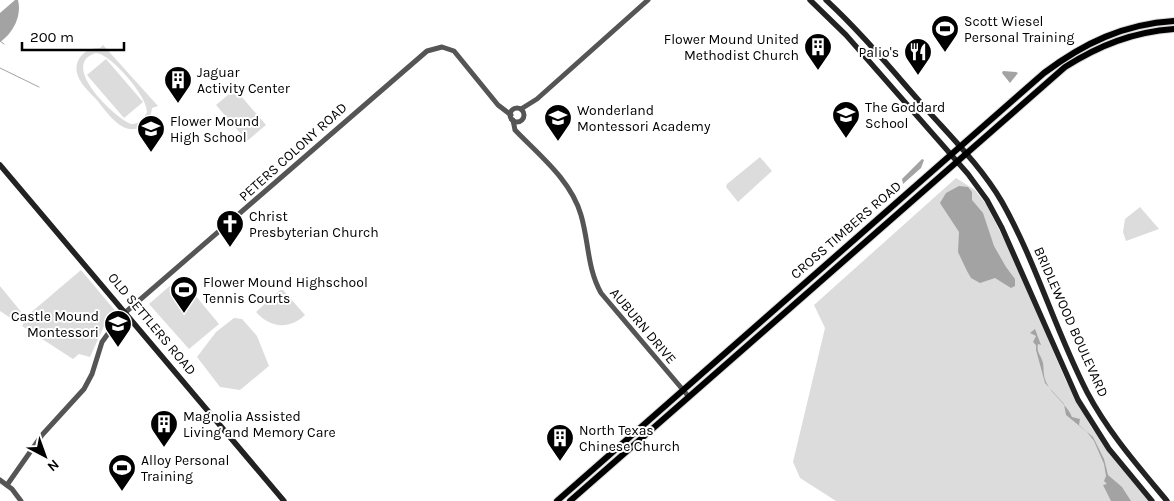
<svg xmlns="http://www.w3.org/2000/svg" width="1174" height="501" font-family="Karla,sans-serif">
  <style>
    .green { fill: #dcdcdc; fill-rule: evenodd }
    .water { fill: #a3a3a3 }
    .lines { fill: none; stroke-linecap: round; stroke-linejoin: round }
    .stream { stroke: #a3a3a3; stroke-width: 1 }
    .primary-casing { stroke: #dbdbdb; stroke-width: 8 }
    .tertiary { stroke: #555; stroke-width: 5 }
    .secondary { stroke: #222; stroke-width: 5.5 }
    .primary { stroke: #000; stroke-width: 6 }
    .labels { text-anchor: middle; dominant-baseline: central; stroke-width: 4; stroke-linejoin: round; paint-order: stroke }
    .poi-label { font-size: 14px; fill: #000; stroke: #fff; text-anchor: start }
    .street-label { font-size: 14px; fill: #000; stroke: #fff }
  </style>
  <rect width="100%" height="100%" fill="#fff"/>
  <g class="green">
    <path d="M103,45l55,61 -6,2c-1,8 -4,15 -11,19 -20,10 -35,-17 -46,-29 -6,-6 -14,-14 -17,-22 -6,-15 7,-29 22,-28zM96,53c15,1 52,44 51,59 -3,6 -8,12 -15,12 -11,-1 -76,-59 -36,-71z"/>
    <polygon points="106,59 143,102 124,118 87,75"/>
    <polygon points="235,89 266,125 247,141 216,105"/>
    <polygon points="760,157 772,171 738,202 726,187 727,184"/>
    <polygon points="956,178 975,190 986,204 1013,257 1066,381 1091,427 1149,501 836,501 800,478 793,462 825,328 814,305"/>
    <polygon points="1140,207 1159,229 1126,241 1123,232 1125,219"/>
    <polygon points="81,270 117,313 104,326 90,357 79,354 73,359 22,326 28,315"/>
    <polygon points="180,277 219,324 189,349 149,304"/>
    <polygon points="0,286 22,313 15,321 0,311"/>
    <path d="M280,290h3l22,25c-16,15 -35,13 -49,-3z"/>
    <polygon points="234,318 242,319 257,336 269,366 240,390 220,387 197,357 216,332"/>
  </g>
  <g class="water">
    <path d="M15,0h3c4,16 -5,33 -18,42v-29z"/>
    <polygon points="1003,71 1016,72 1018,73 1010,83 1002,73"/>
    <polygon points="922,159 924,160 921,168 903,184 902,179"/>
    <polygon points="959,186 968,187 972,192 972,200 983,213 994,246 1006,267 1015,279 1015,286 1011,288 995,278 980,283 971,278 967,271 958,252 959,232 940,203 946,193"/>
    <path d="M1035,329l6,16 -3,-1c-2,8 3,11 5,19 1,6 0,12 3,19 6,13 21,22 26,35l8,2 -1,6 14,12 11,22 4,16 14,12 9,14h-20l-8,-16 4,-1 -3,-3 2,-5 -2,-12 -10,-23 -7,-9 -21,-17 -2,-11 -19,-21 -9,-33v-5l-3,-3 3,-6 -6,-3z"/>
  </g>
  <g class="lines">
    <g class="stream">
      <polyline points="0,41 4,44"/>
      <polyline points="0,68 39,87"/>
    </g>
    <defs>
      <g id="primary">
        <path d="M557,501l487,-428c40,-30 80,-49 130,-52"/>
        <path d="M570,501l495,-434c35,-22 68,-35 109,-38"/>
      </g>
    </defs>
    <use href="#primary" class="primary-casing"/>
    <g class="tertiary">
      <circle cx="517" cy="115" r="7"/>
      <polyline points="521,109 537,99 648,0"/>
      <path d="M513,120l2,10c24,25 56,50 66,85 8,27 6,53 20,78l88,104"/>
      <polyline points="0,480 12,489 21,501"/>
      <polyline points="7,485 42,435 84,389 92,374 102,342 120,317 427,51 442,47 454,51 498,105 511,115"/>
    </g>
    <g class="secondary">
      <polyline points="810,0 846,35 968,174 987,200 1002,228 1078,400 1109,449 1152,501"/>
      <path d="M826,0c37,34 69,74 102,111 26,29 54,57 74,91 34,60 53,128 85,190 21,40 51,74 80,109"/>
      <polyline points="0,165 284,501"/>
    </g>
    <use href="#primary" class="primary"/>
  </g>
  <defs>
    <symbol id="stadium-pin" viewBox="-11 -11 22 30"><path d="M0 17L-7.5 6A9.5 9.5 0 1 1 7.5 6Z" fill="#000" stroke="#fff"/><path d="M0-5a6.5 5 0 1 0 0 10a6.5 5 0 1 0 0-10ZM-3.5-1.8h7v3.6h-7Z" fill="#fff"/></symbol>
    <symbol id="building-pin" viewBox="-11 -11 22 30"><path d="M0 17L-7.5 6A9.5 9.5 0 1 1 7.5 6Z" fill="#000" stroke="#fff"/><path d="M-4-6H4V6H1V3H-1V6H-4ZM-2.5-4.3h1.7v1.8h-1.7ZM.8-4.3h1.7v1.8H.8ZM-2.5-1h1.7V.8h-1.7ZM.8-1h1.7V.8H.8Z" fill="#fff"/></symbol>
    <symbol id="restaurant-pin" viewBox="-11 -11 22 30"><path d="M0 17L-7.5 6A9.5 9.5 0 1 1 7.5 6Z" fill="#000" stroke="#fff"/><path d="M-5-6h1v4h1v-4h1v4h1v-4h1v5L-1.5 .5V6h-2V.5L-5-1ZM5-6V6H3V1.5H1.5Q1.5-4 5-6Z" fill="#fff"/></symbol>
    <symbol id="school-pin" viewBox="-11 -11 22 30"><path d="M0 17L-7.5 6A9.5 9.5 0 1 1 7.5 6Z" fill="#000" stroke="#fff"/><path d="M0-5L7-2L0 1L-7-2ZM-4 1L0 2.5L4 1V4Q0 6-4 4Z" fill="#fff"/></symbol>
    <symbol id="church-pin" viewBox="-11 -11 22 30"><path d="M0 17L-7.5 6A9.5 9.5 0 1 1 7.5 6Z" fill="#000" stroke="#fff"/><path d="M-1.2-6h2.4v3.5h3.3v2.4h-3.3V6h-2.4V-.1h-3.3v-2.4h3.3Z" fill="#fff"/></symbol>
  </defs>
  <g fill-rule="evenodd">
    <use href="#stadium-pin" x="929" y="13" width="32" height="43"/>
    <use href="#building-pin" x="802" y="31" width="32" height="43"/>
    <use href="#restaurant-pin" x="902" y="36" width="32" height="43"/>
    <use href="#building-pin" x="162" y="64" width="32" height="43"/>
    <use href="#school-pin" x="830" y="99" width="32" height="43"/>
    <use href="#school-pin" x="542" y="102" width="32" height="43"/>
    <use href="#school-pin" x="135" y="113" width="32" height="43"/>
    <use href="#church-pin" x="214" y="208" width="32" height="43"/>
    <use href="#stadium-pin" x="168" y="274" width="32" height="43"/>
    <use href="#school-pin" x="102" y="308" width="32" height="43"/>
    <use href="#building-pin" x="148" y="408" width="32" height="43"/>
    <use href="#building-pin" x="544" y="422" width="32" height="43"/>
    <use href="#stadium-pin" x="106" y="452" width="32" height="43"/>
  </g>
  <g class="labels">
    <g class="poi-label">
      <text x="964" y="21">Scott Wiesel<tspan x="964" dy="16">Personal Training</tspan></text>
      <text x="799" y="39" text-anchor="end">Flower Mound United<tspan x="799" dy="16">Methodist Church</tspan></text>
      <text x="899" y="52" text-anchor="end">Palio's</text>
      <text x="197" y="72">Jaguar<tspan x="197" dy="16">Activity Center</tspan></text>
      <text x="865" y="107">The Goddard<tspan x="865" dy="16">School</tspan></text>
      <text x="577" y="110">Wonderland<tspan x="577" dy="16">Montessori Academy</tspan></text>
      <text x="170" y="121">Flower Mound<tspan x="170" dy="16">High School</tspan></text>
      <text x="249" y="216">Christ<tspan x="249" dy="16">Presbyterian Church</tspan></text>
      <text x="203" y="282">Flower Mound Highschool<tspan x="203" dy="16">Tennis Courts</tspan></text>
      <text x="99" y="316" text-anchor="end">Castle Mound<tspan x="99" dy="16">Montessori</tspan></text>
      <text x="183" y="416">Magnolia Assisted<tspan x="183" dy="16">Living and Memory Care</tspan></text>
      <text x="579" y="430">North Texas<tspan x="579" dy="16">Chinese Church</tspan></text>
      <text x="141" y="460">Alloy Personal<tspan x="141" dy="16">Training</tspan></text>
    </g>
    <g class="street-label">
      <text transform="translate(293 152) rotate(-42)">PETERS COLONY ROAD</text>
      <text transform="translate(846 230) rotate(-41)">CROSS TIMBERS ROAD</text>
      <text transform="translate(1071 322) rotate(66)">BRIDLEWOOD BOULEVARD</text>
      <text transform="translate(152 324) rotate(50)">OLD SETTLERS ROAD</text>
      <text transform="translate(643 326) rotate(50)">AUBURN DRIVE</text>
    </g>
  </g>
  <g transform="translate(45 456) rotate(139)" stroke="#ffffff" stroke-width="4" paint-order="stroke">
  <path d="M0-4L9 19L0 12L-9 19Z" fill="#000000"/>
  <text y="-8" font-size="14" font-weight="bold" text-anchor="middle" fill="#000000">N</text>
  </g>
  <path d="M22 42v8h102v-8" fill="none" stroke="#000000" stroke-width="2.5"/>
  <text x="30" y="42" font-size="15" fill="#000000" stroke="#ffffff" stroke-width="4" paint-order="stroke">200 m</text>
</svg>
